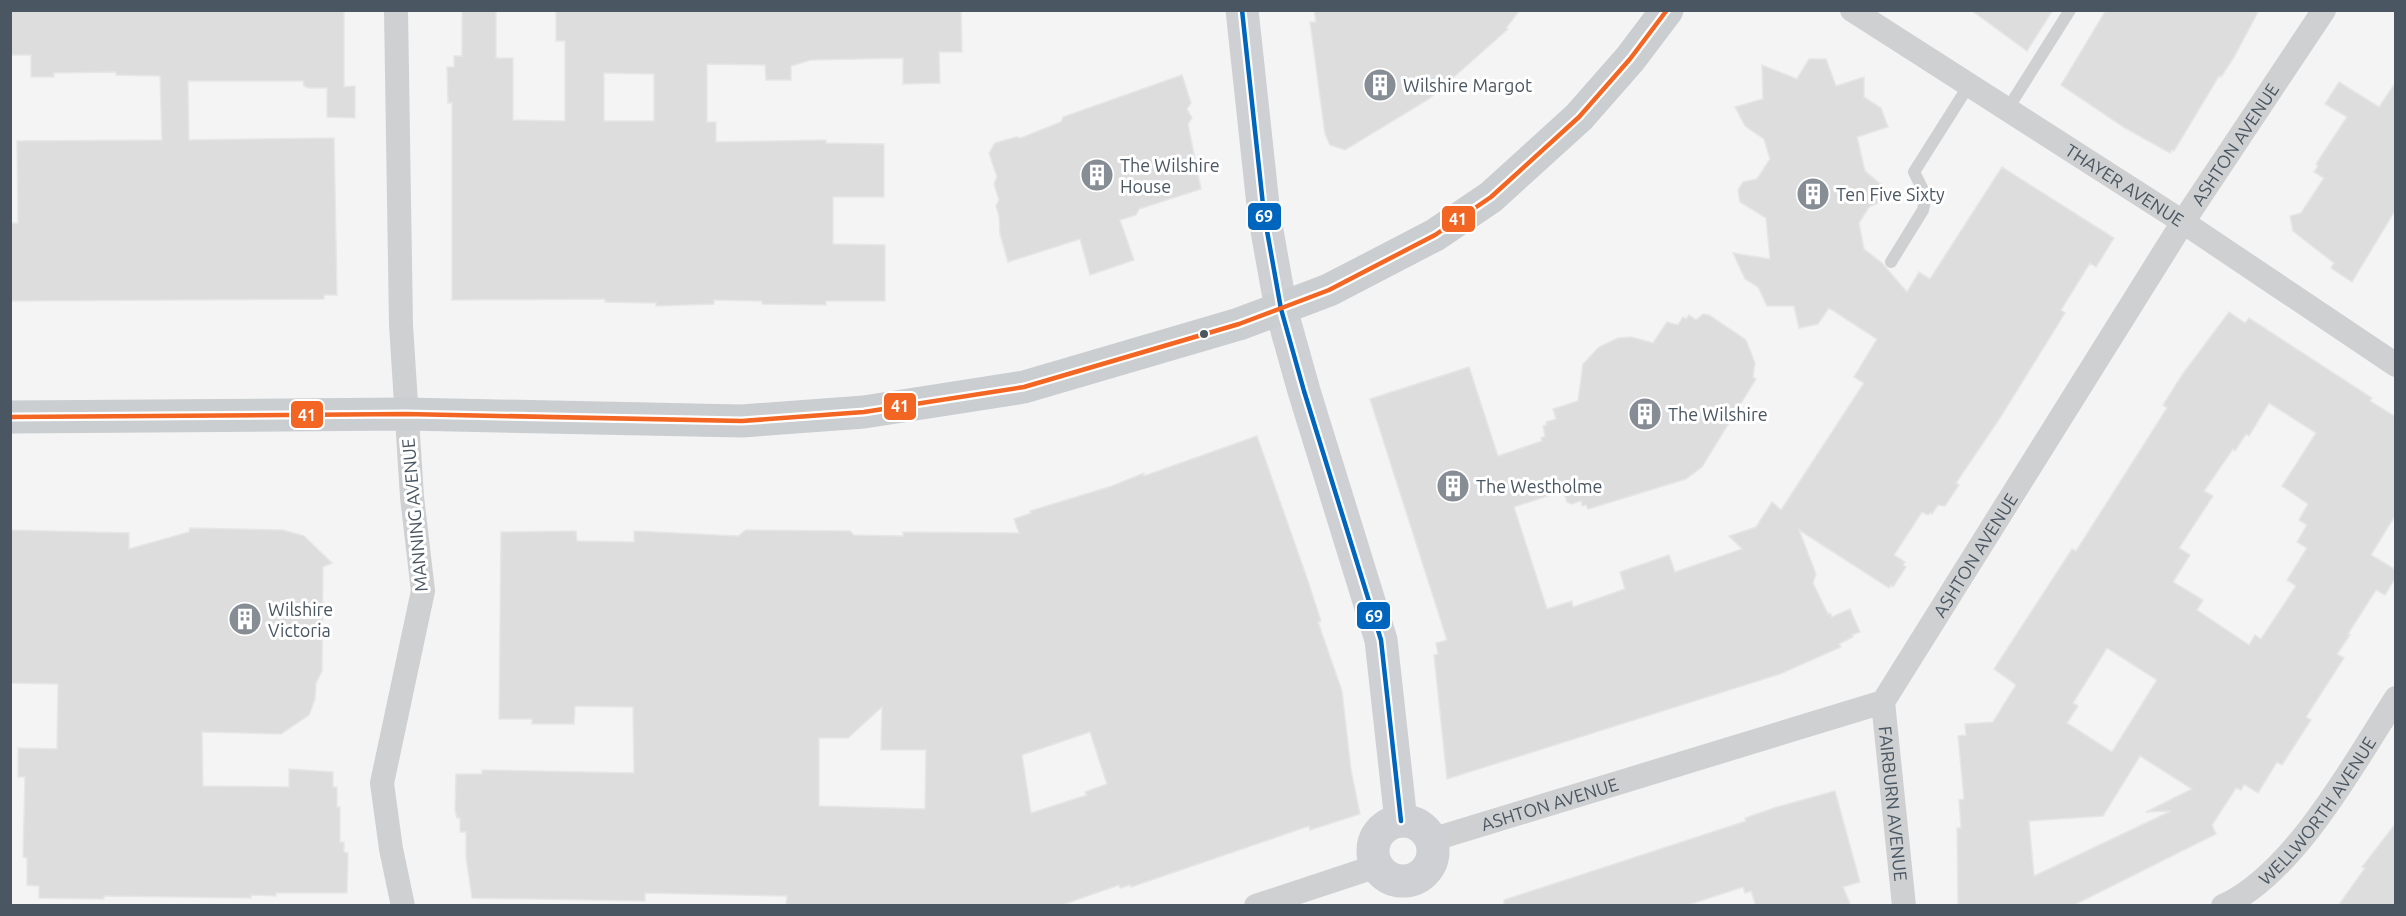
<svg xmlns="http://www.w3.org/2000/svg" width="2406" height="916" font-family="Ubuntu,sans-serif">
  <style>
    .building { fill: #ddddde; stroke: #e5e6e7; stroke-width: 1.5; fill-rule: evenodd }
    .lines { fill: none; stroke-linecap: round; stroke-linejoin: round }
    .lane { stroke: #ced0d2; stroke-width: 12 }
    .street { stroke: #ced0d2; stroke-width: 24 }
    .secondary { stroke: #ced0d4; stroke-width: 33 }
    .primary { stroke: #caced1; stroke-width: 33 }
    .bus-1-casing { stroke: #fff; stroke-width: 9 }
    .bus-2-casing { stroke: #fff; stroke-width: 9 }
    .bus-1 { stroke: #0065bd; stroke-width: 4.5 }
    .bus-2 { stroke: #f26522; stroke-width: 4.5 }
    .bus-dot { fill: #4a5661; stroke: #fff; stroke-width: 2 }
    .labels { text-anchor: middle; dominant-baseline: central; stroke-width: 6; stroke-linejoin: round; paint-order: stroke }
    .poi-label { font-size: 18px; fill: #4a5661; stroke: #fff; text-anchor: start }
    .street-label { font-size: 18px; fill: #4a5661; stroke: #fff }
    .line-badge { stroke: #fff; stroke-width: 2 }
    .badge-label { font-size: 16px; text-anchor: middle; font-weight: bold; fill: #fff }
  </style>
  <rect width="100%" height="100%" fill="#f4f4f4"/>
  <g class="building">
    <polygon points="10,10 344,10 344,87 355,86 355,118 327,117 327,88 308,88 304,86 303,81 188,81 189,140 334,138 337,295 324,295 324,299 10,301 10,223 18,223 17,141 162,140 160,76 116,75 116,72 54,73 54,77 31,77 31,55 10,55"/>
    <path d="M462,10h34v48h17v62l52,1v-80h-9v-31h405l1,42h-23l1,31 -37,1v-26l-92,2 -20,6v14h-25l-1,-15 -58,-1v58h9v20l110,-2v3l58,1v53h-51v47l52,1v56h-59v4l-64,-1v-3l-48,-1v4l-58,2v-3l-51,-1v-3l-153,1v-197h-4l-1,-36h7v-11h8zM604,73l50,1v47h-50z"/>
    <polygon points="1314,10 1520,10 1506,28 1508,29 1429,99 1345,150 1330,145 1325,134 1310,22 1316,22"/>
    <polygon points="1971,10 2053,10 2027,51"/>
    <polygon points="2106,10 2259,10 2234,57 2221,77 2219,76 2174,151 2172,150 2170,153 2125,128 2061,85"/>
    <polygon points="1809,59 1826,59 1836,86 1864,77 1864,97 1881,108 1888,127 1857,137 1865,171 1883,186 1889,198 1869,207 1859,223 1864,249 1882,263 1907,292 1919,272 1930,279 2002,167 2114,238 2096,267 2090,263 2061,310 2065,313 2000,418 1956,483 1959,485 1945,506 1938,505 1932,514 1930,513 1928,515 1922,512 1894,555 1905,562 1903,565 1906,567 1893,587 1891,585 1889,588 1799,530 1816,574 1813,583 1828,614 1830,613 1832,617 1850,609 1860,632 1852,635 1853,637 1839,644 1841,647 1780,674 1447,779 1434,655 1438,654 1436,643 1447,640 1370,399 1469,367 1498,456 1542,441 1541,438 1545,436 1543,426 1547,425 1546,422 1556,419 1553,409 1578,401 1583,364 1599,347 1618,338 1631,337 1653,343 1667,322 1678,325 1683,317 1686,319 1689,315 1696,320 1703,314 1709,315 1746,340 1755,363 1753,377 1756,379 1702,467 1686,479 1588,509 1586,505 1582,506 1581,501 1571,504 1567,502 1563,491 1514,507 1547,609 1572,601 1573,607 1625,589 1620,572 1669,555 1675,572 1742,549 1729,536 1756,527 1772,502 1781,510 1864,383 1854,377 1877,339 1829,308 1818,324 1799,328 1794,306 1767,306 1758,287 1745,279 1733,253 1770,259 1766,218 1740,202 1738,190 1743,182 1757,179 1770,159 1764,139 1745,126 1735,107 1763,99 1762,65 1797,79"/>
    <polygon points="1182,75 1191,103 1187,109 1192,118 1188,124 1201,189 1139,209 1136,215 1120,220 1134,260 1090,275 1080,239 1008,262 1000,234 999,216 996,206 999,200 994,184 997,177 989,153 995,143 1016,137 1021,138 1061,122 1063,117"/>
    <polygon points="2339,82 2379,107 2396,82 2396,209 2352,282 2331,268 2334,263 2293,231 2290,216 2301,213 2324,178 2314,172 2318,166 2316,164 2347,117 2325,104"/>
    <path d="M2229,312l16,11 4,-5 123,80 -2,3 26,16v97l-25,41 25,15v7l-11,18 -9,-5 -28,44 2,1 -13,19 7,4 -38,59 5,3 -29,45 -5,-3 -19,31 -14,-9 -3,6 -5,-2 -24,37 4,9 -144,72h-114l-1,-78h4l-2,-28 5,-1 -6,-63 8,-1 -1,-11 28,-2 23,-37 -22,-16 78,-120 4,2 37,-58 54,-85 -4,-3 19,-30zM2269,403l47,30 -34,53 26,18 -9,16 8,5 -10,17 10,6 -20,32 9,6 -35,53 -6,-4 -6,10 -52,-35 6,-10 -30,-18 17,-27 -11,-7 34,-52 -9,-5 29,-42 2,2 11,-17 3,2zM2107,648l50,32 -45,72 -45,-29 11,-17 -5,-3zM2140,756l52,33 -46,23 25,-1 -137,65 -5,-55 74,-5z"/>
    <path d="M1257,436l50,142 14,43 -3,1 24,69 9,79 9,44 -50,16 -1,-4 -178,61 -1,-2 -10,3 -1,-3 -60,21h-273l1,-10 -142,-3v8l-173,-3 -6,-41v-25h-6v-14h-3l-2,-8 1,-36h26v-4l152,3 -1,-66 -58,-1 -1,18h-42v-5h-33l2,-187 75,-1 1,10 57,1v-11l104,5 8,-6 104,1 4,4 49,1v-4l116,1 -5,-14 17,-6 -1,-2 82,-25 32,-13v3zM882,707l-1,43h45l-1,59 -106,-3v-68h29zM1090,732l17,52 -22,8 2,3 -56,18 -9,-58z"/>
    <polygon points="190,528 283,530 304,536 332,563 323,567 322,671 316,683 315,699 309,715 281,734 202,732 203,786 289,787 289,769 333,772 333,787 337,787 337,807 340,807 340,842 344,842 344,852 348,853 347,893 276,893 276,896 251,895 251,898 104,896 104,899 39,898 39,886 27,885 27,858 23,857 25,777 18,777 18,748 57,749 58,684 10,683 10,530 129,533 129,549 189,532"/>
    <polygon points="1835,791 1860,882 1843,887 1851,906 1756,906 1751,891 1745,893 1743,887 1685,906 1504,906 1504,900 1746,821 1745,818 1777,807"/>
    <polygon points="2396,823 2396,906 2338,906 2365,868 2362,867"/>
  </g>
  <g class="lines">
    <g class="lane">
      <polyline points="2007,110 2070,10"/>
      <polyline points="1891,262 1923,210 1926,196 1914,172 1969,85"/>
    </g>
    <g class="street">
      <polyline points="396,10 401,325 412,497 423,591 382,783 391,849 403,906"/>
      <path id="s1" d="M1852,10l331,212 213,143"/>
      <path id="s2" d="M1883,702l21,204"/>
      <path id="s3" d="M1431,840l452,-138 300,-480 141,-212"/>
      <polyline points="1256,906 1377,866"/>
      <path id="s4" d="M2223,906c71,-32 132,-144 173,-208"/>
    </g>
    <g class="secondary">
      <polyline points="1242,10 1264,214 1281,309 1304,391 1381,640 1401,821"/>
      <circle cx="1403" cy="851" r="30"/>
    </g>
    <polyline class="primary" points="10,417 406,414 742,421 864,412 1024,387 1239,324 1329,290 1435,235 1491,197 1579,117 1630,59 1667,10"/>
    <defs>
      <polyline id="bus-1" points="1242,10 1264,214 1281,309 1304,391 1381,640 1401,821"/>
      <polyline id="bus-2" points="10,417 406,414 742,421 864,412 1024,387 1239,324 1329,290 1435,235 1491,197 1579,117 1630,59 1667,10"/>
    </defs>
    <use href="#bus-1" class="bus-1-casing"/>
    <use href="#bus-2" class="bus-2-casing"/>
    <use href="#bus-1" class="bus-1"/>
    <use href="#bus-2" class="bus-2"/>
  </g>
  <defs>
    <symbol id="building-disc" viewBox="-11 -11 22 22"><circle r="9.5" fill="#868d94" stroke="#fff"/><path d="M-4-6H4V6H1V3H-1V6H-4ZM-2.5-4.3h1.7v1.8h-1.7ZM.8-4.3h1.7v1.8H.8ZM-2.5-1h1.7V.8h-1.7ZM.8-1h1.7V.8H.8Z" fill="#fff"/></symbol>
  </defs>
  <g fill-rule="evenodd">
    <use href="#building-disc" x="1361" y="66" width="38" height="38"/>
    <use href="#building-disc" x="1078" y="156" width="38" height="38"/>
    <use href="#building-disc" x="1794" y="175" width="38" height="38"/>
    <use href="#building-disc" x="1626" y="395" width="38" height="38"/>
    <use href="#building-disc" x="1434" y="467" width="38" height="38"/>
    <use href="#building-disc" x="226" y="600" width="38" height="38"/>
  </g>
  <circle class="bus-dot" cx="1204" cy="334" r="5"/>
  <g class="labels">
    <g class="poi-label">
      <text x="1403" y="85">Wilshire Margot</text>
      <text x="1120" y="165">The Wilshire<tspan x="1120" dy="21">House</tspan></text>
      <text x="1836" y="194">Ten Five Sixty</text>
      <text x="1668" y="414">The Wilshire</text>
      <text x="1476" y="486">The Westholme</text>
      <text x="268" y="609">Wilshire<tspan x="268" dy="21">Victoria</tspan></text>
    </g>
    <g class="street-label">
      <text stroke="none"><textPath href="#s3" startOffset="1132">ASHTON AVENUE</textPath></text>
      <text stroke="none"><textPath href="#s1" startOffset="324">THAYER AVENUE</textPath></text>
      <text transform="translate(414 515) rotate(-95)">MANNING AVENUE</text>
      <text stroke="none"><textPath href="#s3" startOffset="646">ASHTON AVENUE</textPath></text>
      <text stroke="none"><textPath href="#s3" startOffset="124">ASHTON AVENUE</textPath></text>
      <text stroke="none"><textPath href="#s2" startOffset="102">FAIRBURN AVENUE</textPath></text>
      <text stroke="none"><textPath href="#s4" startOffset="136">WELLWORTH AVENUE</textPath></text>
    </g>
  </g>
  <g class="line-badge">
    <rect x="1247" y="202" width="35" height="29" rx="6" fill="#0065bd"/>
    <rect x="1441" y="205" width="35" height="28" rx="6" fill="#f26522"/>
    <rect x="883" y="392" width="34" height="29" rx="6" fill="#f26522"/>
    <rect x="290" y="400" width="34" height="29" rx="6" fill="#f26522"/>
    <rect x="1356" y="601" width="35" height="29" rx="6" fill="#0065bd"/>
  </g>
  <g class="badge-label">
    <text x="1264" y="222">69</text>
    <text x="1458" y="225">41</text>
    <text x="900" y="412">41</text>
    <text x="307" y="421">41</text>
    <text x="1374" y="622">69</text>
  </g>
  <rect width="2406" height="916" fill="none" stroke="#4a5661" stroke-width="24"/>
</svg>
